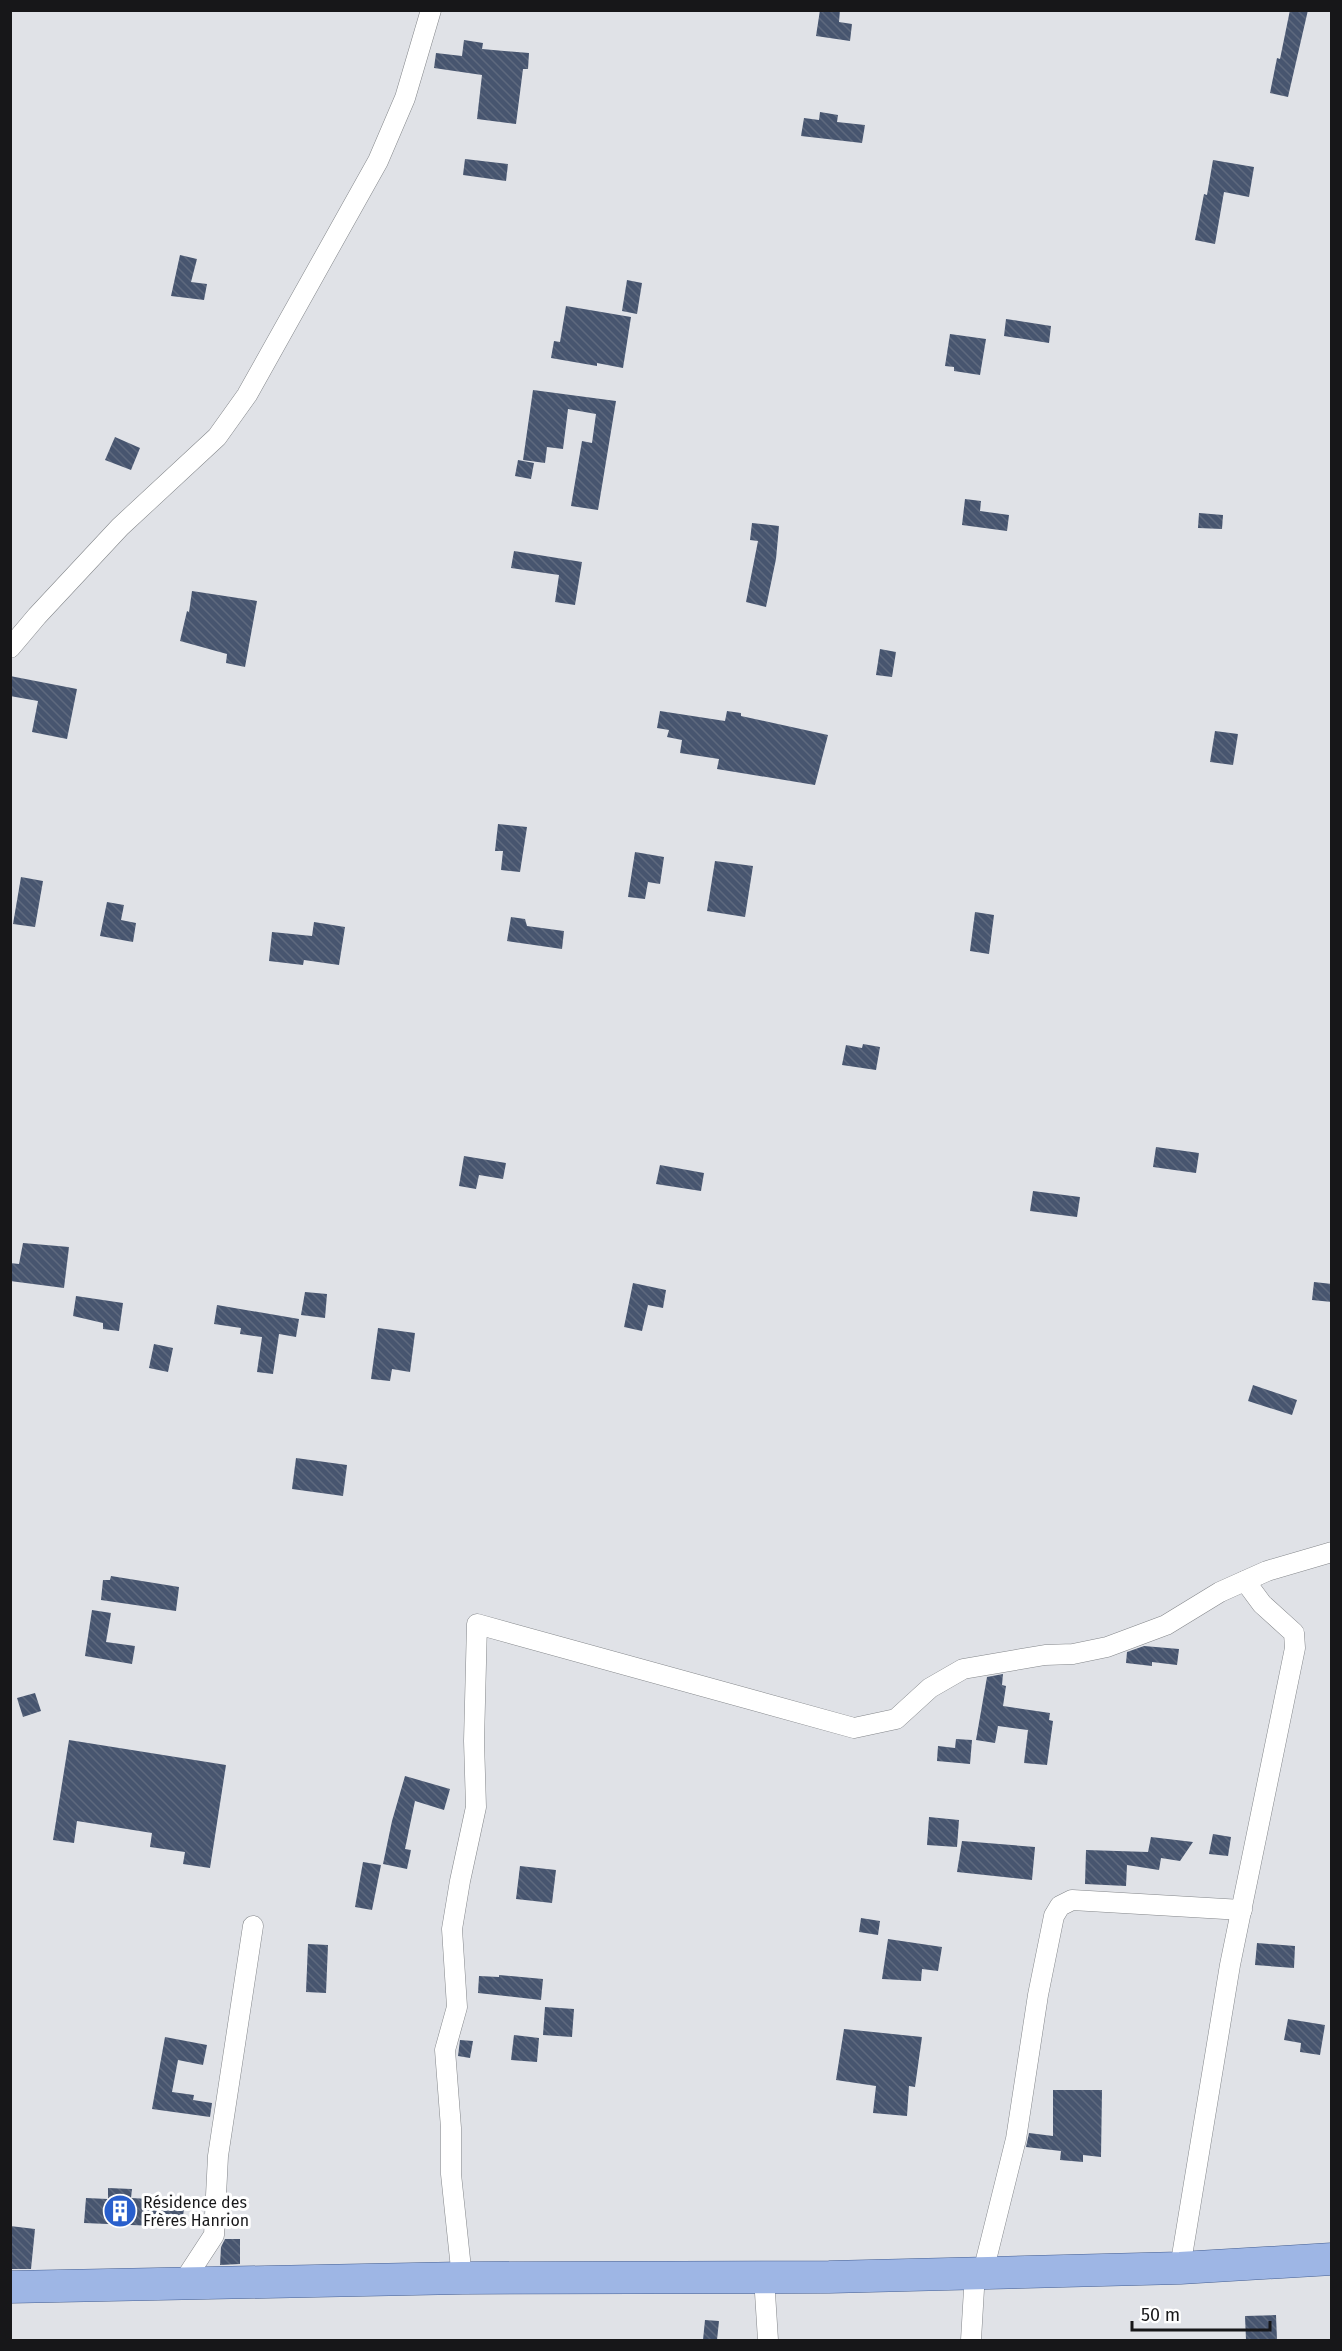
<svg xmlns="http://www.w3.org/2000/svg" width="1342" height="2351" font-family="'Fira Sans',sans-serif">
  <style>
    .building { fill: url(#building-back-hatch) }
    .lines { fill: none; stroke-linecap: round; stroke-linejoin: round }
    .street-casing { stroke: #83868a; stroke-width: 21 }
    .primary-casing { stroke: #455f92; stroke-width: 33 }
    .street { stroke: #fff; stroke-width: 20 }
    .primary { stroke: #9eb6e5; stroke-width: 32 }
    .labels { text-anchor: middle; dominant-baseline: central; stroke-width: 6; stroke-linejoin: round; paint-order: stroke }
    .poi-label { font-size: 16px; fill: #171719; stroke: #fff; text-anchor: start }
  </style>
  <defs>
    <pattern id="building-back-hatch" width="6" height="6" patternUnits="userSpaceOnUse" patternTransform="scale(1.5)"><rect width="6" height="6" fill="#47556f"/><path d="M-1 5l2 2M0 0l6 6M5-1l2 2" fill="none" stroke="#5e697e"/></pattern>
  </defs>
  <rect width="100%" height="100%" fill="#e0e2e7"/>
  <g class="building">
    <polygon points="820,10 840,10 839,22 852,24 850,41 816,36"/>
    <polygon points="1290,10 1308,10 1288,97 1270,93 1277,58 1280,59"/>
    <polygon points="464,40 483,43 482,49 529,53 528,69 523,69 516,124 477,119 482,75 434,68 436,53 462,56"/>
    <polygon points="820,112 838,115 837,122 865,125 862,143 801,136 804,118 819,120"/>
    <polygon points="465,159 508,164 506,181 463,175"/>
    <polygon points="1213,160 1254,167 1249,197 1224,192 1215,244 1195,240 1204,194 1207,195"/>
    <polygon points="180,255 197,259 191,282 207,284 204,300 171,296"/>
    <polygon points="627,280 642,283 637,314 622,311"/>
    <polygon points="566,306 631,317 623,368 597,363 597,366 551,358 554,341 560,342"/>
    <polygon points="1006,319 1051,326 1049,343 1004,336"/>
    <polygon points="950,334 986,339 980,375 954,371 954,367 945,366"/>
    <polygon points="533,390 616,401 598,510 571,506 582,441 592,443 596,414 568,409 563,449 547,447 545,463 523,460"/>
    <polygon points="115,437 140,448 131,470 105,460"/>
    <polygon points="518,460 534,463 531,479 515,476"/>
    <polygon points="965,499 981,501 980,511 1009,515 1007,531 962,525"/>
    <polygon points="1199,513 1223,515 1222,529 1198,528"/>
    <polygon points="752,523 779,526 776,559 766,607 746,602 758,541 750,540"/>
    <polygon points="514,551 582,562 575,605 555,602 559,575 511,568"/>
    <polygon points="192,591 257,601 245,667 226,663 227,654 180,641 187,611 189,612"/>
    <polygon points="880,649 896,652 892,677 876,675"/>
    <polygon points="10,676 77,689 67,739 32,732 38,701 10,696"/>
    <polygon points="660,711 725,721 727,711 741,713 741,716 828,735 815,785 717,769 719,759 680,753 682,740 667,737 669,730 657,728"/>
    <polygon points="1215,731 1238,734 1233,765 1210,762"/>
    <polygon points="498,824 527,827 520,872 501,870 503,851 495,851"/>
    <polygon points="635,852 664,857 660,884 648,882 645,899 628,897"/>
    <polygon points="715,861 753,866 745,917 707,911"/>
    <polygon points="21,877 43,881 35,927 13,924"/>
    <polygon points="107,902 124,905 121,920 136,923 133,942 100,936"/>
    <polygon points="975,912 994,915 989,954 970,951"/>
    <polygon points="511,917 525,919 527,926 564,931 562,949 507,941"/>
    <polygon points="314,922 345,927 339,965 304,960 303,965 269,961 272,932 312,936"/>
    <polygon points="863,1044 880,1047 876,1070 842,1065 846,1045 862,1048"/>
    <polygon points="1156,1147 1199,1153 1196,1173 1153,1167"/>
    <polygon points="464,1156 506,1163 503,1179 479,1175 476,1189 459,1186"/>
    <polygon points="660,1165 704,1173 701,1191 656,1184"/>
    <polygon points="1033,1191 1080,1197 1077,1217 1030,1211"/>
    <polygon points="23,1243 69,1247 64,1288 10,1281 10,1263 19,1264"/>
    <polygon points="1314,1282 1332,1284 1332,1302 1312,1300"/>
    <polygon points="633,1283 666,1290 663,1308 648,1305 642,1331 624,1327"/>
    <polygon points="305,1292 327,1294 325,1318 301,1315"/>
    <polygon points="76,1296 123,1303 119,1331 103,1329 103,1323 73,1316"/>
    <polygon points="217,1305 299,1319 296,1337 279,1334 273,1374 257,1372 262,1337 240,1334 241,1328 214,1324"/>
    <polygon points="378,1328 415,1333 410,1372 392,1369 390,1381 371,1379"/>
    <polygon points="154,1344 173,1348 168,1372 149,1368"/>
    <polygon points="1253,1385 1297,1400 1292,1415 1248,1401"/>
    <polygon points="296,1458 347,1465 343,1496 292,1489"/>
    <polygon points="111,1576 179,1587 176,1611 101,1600 103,1580 110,1580"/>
    <polygon points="92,1610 111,1613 106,1642 135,1646 132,1664 85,1656"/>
    <polygon points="1144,1646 1179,1649 1177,1665 1152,1662 1152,1666 1126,1663 1127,1652"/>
    <polygon points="1003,1674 1002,1685 1006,1686 1003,1706 1050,1713 1049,1720 1053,1721 1047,1765 1024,1763 1028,1730 998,1726 995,1743 976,1740 987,1677"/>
    <polygon points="35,1693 41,1711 23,1717 17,1698"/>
    <polygon points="956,1739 972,1740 970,1764 937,1761 938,1746 955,1748"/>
    <polygon points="69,1740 226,1765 210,1868 183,1864 185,1852 150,1847 152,1833 77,1821 74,1843 53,1840"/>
    <polygon points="405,1776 450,1789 444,1810 415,1801 405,1849 411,1850 407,1869 383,1864 392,1821"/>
    <polygon points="929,1817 959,1820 957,1847 927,1845"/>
    <polygon points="1213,1834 1231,1837 1228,1856 1209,1854"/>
    <polygon points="1151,1837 1193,1842 1180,1861 1161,1858 1159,1870 1127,1865 1126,1886 1085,1884 1086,1850 1148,1852"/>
    <polygon points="962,1841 1035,1847 1032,1880 957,1872"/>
    <polygon points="363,1862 381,1865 372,1910 355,1907"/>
    <polygon points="520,1866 556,1870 552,1903 516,1899"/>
    <polygon points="861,1918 880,1921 878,1935 859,1932"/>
    <polygon points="888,1939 942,1947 938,1971 922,1969 921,1981 882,1979"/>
    <polygon points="1257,1943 1295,1946 1294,1968 1255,1965"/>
    <polygon points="308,1944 328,1945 326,1993 306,1992"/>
    <polygon points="499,1975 543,1979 541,2000 478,1993 479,1976 499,1977"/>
    <polygon points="545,2007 574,2009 572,2037 543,2035"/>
    <polygon points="1288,2019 1325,2025 1320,2055 1300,2052 1301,2043 1284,2040"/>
    <polygon points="844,2029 922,2037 915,2087 909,2086 907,2116 873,2113 876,2086 836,2080"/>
    <polygon points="514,2035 539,2038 537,2062 511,2060"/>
    <polygon points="165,2037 207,2045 203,2065 178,2060 172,2092 194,2095 193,2100 212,2103 210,2117 152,2109"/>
    <polygon points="460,2040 473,2041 470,2058 458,2056"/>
    <polygon points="1053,2090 1102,2090 1101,2157 1083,2155 1083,2162 1060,2160 1061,2151 1026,2147 1029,2133 1053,2136"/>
    <polygon points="108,2188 132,2189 131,2198 185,2201 182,2224 155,2221 155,2226 84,2223 86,2198 108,2199"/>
    <polygon points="10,2226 35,2229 31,2269 10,2269"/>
    <polygon points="225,2239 240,2239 240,2264 220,2265 221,2247"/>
    <polygon points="1276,2315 1277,2340 1246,2340 1245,2316"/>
    <polygon points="705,2320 719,2321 717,2340 703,2340"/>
  </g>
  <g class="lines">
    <defs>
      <g id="street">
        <polyline points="10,648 37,616 120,527 217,437 247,395 378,161 405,98 431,10"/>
        <polyline points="1180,2268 1230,1965 1295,1648 1294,1633 1262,1604 1245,1581"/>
        <polyline points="983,2272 1016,2139 1038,1995 1054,1916 1060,1906 1072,1900 1242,1910"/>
        <polyline points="764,2277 768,2340"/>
        <polyline points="462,2278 451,2174 451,2128 445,2050 457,2007 452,1929 460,1881 476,1807 474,1741 477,1624 854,1728 896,1719 930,1688 963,1669 1045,1655 1073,1654 1107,1647 1166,1625 1220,1592 1267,1571 1332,1552"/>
        <polyline points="182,2284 214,2235 218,2156 253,1926"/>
        <polyline points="971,2340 975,2272"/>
      </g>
      <polyline id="primary" points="10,2287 462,2278 829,2277 1180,2268 1332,2259"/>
    </defs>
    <use href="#street" class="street-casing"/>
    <use href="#primary" class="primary-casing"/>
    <use href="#street" class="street"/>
    <use href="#primary" class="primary"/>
  </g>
  <defs>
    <symbol id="building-disc" viewBox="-11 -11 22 22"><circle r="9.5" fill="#295fcc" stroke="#fff"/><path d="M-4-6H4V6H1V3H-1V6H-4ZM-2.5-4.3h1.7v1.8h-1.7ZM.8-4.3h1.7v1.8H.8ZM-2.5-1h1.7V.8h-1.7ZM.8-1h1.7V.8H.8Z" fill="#fff"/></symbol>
  </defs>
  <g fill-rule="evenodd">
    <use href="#building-disc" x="101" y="2192" width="38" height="38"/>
  </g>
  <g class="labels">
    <g class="poi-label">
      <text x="143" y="2202">Résidence des<tspan x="143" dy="18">Frères Hanrion</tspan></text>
    </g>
  </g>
  <rect width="1342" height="2351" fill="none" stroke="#171719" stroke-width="24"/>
  <path d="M1132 2321v9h138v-9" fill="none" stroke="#171719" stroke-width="3"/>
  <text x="1141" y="2321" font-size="18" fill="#171719" stroke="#ffffff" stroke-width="4.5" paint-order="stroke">50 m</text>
</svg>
